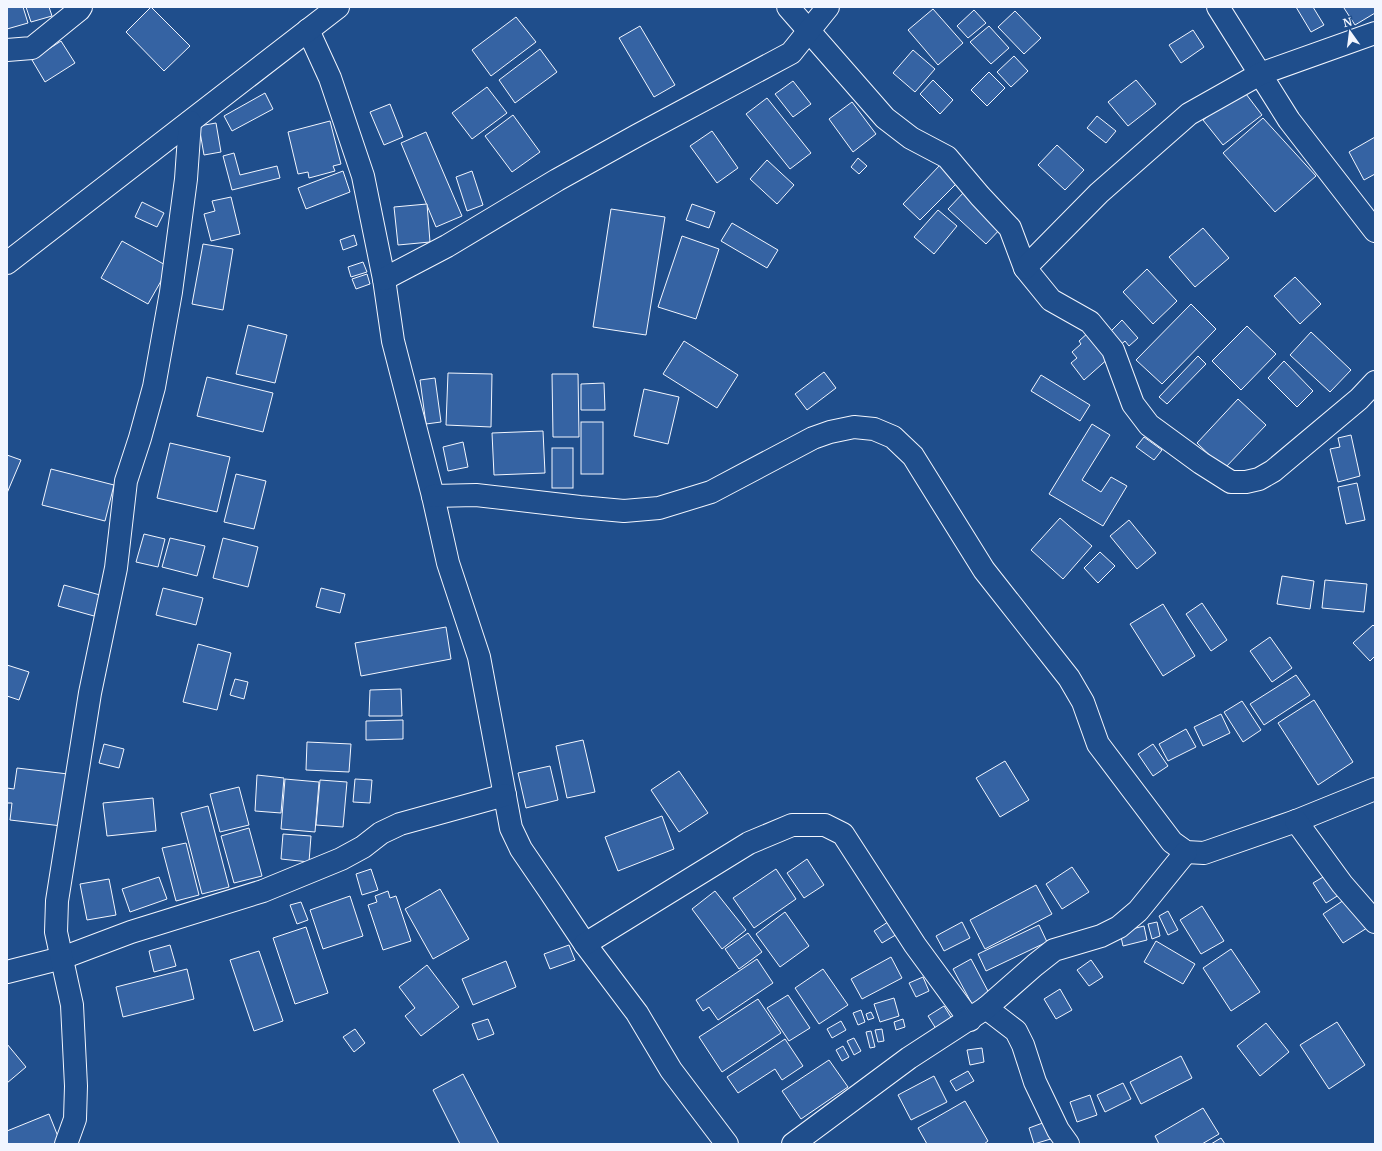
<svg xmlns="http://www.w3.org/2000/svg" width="1382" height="1151" font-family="Merriweather,serif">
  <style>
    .building { fill: #3563a3; stroke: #f2f6ff }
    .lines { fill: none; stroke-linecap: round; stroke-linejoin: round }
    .minor-casing { stroke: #f2f6ff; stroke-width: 24 }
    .minor { stroke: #1f4e8c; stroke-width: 22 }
  </style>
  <rect width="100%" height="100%" fill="#1f4e8c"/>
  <g class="building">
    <polygon points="7,7 23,7 28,23 7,29"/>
    <polygon points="26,7 49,7 52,16 31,22"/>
    <polygon points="151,7 190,46 164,71 126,32"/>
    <polygon points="1296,7 1313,7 1324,25 1311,32"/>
    <polygon points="1345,7 1375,7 1375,13 1355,25 1344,8"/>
    <polygon points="933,9 963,43 938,65 908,30"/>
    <polygon points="974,10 986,23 968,38 957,26"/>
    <polygon points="1015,11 1041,38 1024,54 998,27"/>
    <polygon points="516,17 536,42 491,76 472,50"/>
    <polygon points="640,26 675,85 654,97 619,38"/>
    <polygon points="989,26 1009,48 991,64 970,42"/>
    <polygon points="1193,30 1204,47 1181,63 1169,45"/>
    <polygon points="61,41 75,63 45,82 32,60"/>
    <polygon points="540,49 557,72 515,103 499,80"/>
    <polygon points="913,50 935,69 915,92 893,73"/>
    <polygon points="1014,56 1028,71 1011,87 997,72"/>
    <polygon points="989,72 1005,88 987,106 971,90"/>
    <polygon points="933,80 953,100 940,114 920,94"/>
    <polygon points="1136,80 1156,104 1128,126 1108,102"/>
    <polygon points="793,81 811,104 793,117 775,94"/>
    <polygon points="487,87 507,113 472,139 452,113"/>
    <polygon points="1243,90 1262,115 1223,145 1203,120"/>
    <polygon points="265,93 273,109 232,131 224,116"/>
    <polygon points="767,98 811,153 790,169 746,114"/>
    <polygon points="852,102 876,134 853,152 829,119"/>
    <polygon points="390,104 403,137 384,145 370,112"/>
    <polygon points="513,115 540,152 512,172 485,136"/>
    <polygon points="1097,116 1116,131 1106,143 1087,128"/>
    <polygon points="1263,118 1316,176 1275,212 1223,153"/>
    <polygon points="330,121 341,164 333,166 335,171 309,178 308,172 298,174 288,132"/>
    <polygon points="216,123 221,152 204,155 199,126"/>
    <polygon points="712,131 738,168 717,183 690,146"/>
    <polygon points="426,132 462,216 436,227 401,143"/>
    <polygon points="1375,137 1375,174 1364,180 1349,152"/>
    <polygon points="1057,145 1084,170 1065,190 1038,165"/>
    <polygon points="234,153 240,175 277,166 280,178 232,190 223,156"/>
    <polygon points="858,158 867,166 859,174 851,167"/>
    <polygon points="767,160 794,185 777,204 750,179"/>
    <polygon points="940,165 958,182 920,220 903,204"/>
    <polygon points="343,171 350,192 306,209 298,188"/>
    <polygon points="472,171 483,205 467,211 456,177"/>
    <polygon points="965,191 1003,226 986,244 948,209"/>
    <polygon points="231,197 240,234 211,241 204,214 215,211 212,201"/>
    <polygon points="142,202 164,213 157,227 135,217"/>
    <polygon points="427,204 430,242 398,245 394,207"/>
    <polygon points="692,204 715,212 709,228 686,220"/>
    <polygon points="611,209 665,217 646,335 593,327"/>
    <polygon points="938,210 957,226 934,254 914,237"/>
    <polygon points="732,223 778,250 767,268 721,241"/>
    <polygon points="1203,228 1229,258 1195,287 1169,257"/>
    <polygon points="354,235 357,245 343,250 340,240"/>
    <polygon points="682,236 719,249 696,319 658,307"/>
    <polygon points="122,241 169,267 148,304 101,278"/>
    <polygon points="203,244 233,249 223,310 192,304"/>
    <polygon points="363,262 367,272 351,277 348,267"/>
    <polygon points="1147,269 1177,301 1153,324 1123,292"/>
    <polygon points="367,274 370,284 356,289 352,279"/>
    <polygon points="1295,277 1321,304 1300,324 1274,296"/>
    <polygon points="1191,304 1216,329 1162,384 1136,360"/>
    <polygon points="1122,320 1138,338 1129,346 1125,341 1118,347 1107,335"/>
    <polygon points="248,325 287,335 275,383 236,374"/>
    <polygon points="1247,326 1276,354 1241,390 1212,361"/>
    <polygon points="1089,332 1110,357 1084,380 1071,363 1077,358 1072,352 1081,344 1079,341"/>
    <polygon points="1311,332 1351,370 1330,392 1290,355"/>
    <polygon points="684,341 738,375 717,408 663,374"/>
    <polygon points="1198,356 1206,364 1167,404 1159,397"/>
    <polygon points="1284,361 1313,391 1297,407 1268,378"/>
    <polygon points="824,372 836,388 807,410 795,394"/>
    <polygon points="448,373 492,374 491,427 446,425"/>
    <polygon points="552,374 578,374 579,437 553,437"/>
    <polygon points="1041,375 1090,405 1080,421 1031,391"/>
    <polygon points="207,377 273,393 263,432 197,416"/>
    <polygon points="435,378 441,422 426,424 420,380"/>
    <polygon points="604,383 605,410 581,410 581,384"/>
    <polygon points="644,389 679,397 668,444 634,436"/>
    <polygon points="1238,399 1266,425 1224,469 1197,443"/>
    <rect x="581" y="422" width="22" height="52"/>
    <polygon points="1092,424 1110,435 1082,480 1101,492 1111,477 1127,486 1103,526 1049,494"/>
    <polygon points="543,431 545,473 494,475 492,433"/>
    <polygon points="1351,435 1360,476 1338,482 1330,449 1340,447 1338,438"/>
    <polygon points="1144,437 1162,450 1154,460 1136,447"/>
    <polygon points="463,442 468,467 448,471 443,447"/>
    <polygon points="170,443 230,457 217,512 157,498"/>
    <rect x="552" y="448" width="21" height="40"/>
    <polygon points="7,455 21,460 7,493"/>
    <polygon points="51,469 114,485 105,521 42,505"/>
    <polygon points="236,474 266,481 254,529 224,522"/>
    <polygon points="1357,483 1365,520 1346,524 1338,487"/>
    <polygon points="1060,518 1092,546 1063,579 1031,550"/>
    <polygon points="1129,520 1156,553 1137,569 1110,536"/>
    <polygon points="144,534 165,539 158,567 136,562"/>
    <polygon points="170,538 205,546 197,576 162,567"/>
    <polygon points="223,538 258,547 248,587 213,578"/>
    <polygon points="1100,552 1115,566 1098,583 1084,568"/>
    <polygon points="1282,576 1314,581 1310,609 1277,604"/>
    <polygon points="1325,580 1367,584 1364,612 1322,608"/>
    <polygon points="64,585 100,595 94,616 58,606"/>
    <polygon points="163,588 203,598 196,625 156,615"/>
    <polygon points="321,588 345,594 340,613 316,607"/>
    <polygon points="1202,603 1227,640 1211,651 1186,614"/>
    <polygon points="1163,604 1195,656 1163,676 1130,624"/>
    <polygon points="1373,625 1375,627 1375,656 1370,661 1353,643"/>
    <polygon points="446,627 451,659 361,676 355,643"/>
    <polygon points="1270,637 1292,668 1272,682 1250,651"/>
    <polygon points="198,644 231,653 217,710 183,702"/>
    <polygon points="7,665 29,672 19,700 7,696"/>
    <polygon points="1296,675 1310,695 1264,725 1250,704"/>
    <polygon points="235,679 248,682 244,699 230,695"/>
    <polygon points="401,689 402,716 369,716 370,690"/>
    <polygon points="1314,700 1353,762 1318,785 1278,723"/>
    <polygon points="1242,701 1261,730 1243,742 1224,712"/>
    <polygon points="1221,714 1230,733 1203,746 1194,727"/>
    <polygon points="403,720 403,739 366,740 366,721"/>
    <polygon points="1186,729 1196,747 1168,761 1159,744"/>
    <polygon points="583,740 595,792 567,798 556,746"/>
    <polygon points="307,742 351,744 349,772 306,770"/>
    <polygon points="104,744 124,749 119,768 99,763"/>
    <polygon points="1153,744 1168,766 1153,776 1138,754"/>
    <polygon points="1005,761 1029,800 1000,817 976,778"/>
    <polygon points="550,766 558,800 526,808 518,773"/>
    <polygon points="17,768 68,774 62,826 10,820 12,803 7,803 7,788 14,789"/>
    <polygon points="679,771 708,813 679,832 651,790"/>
    <polygon points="257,775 284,778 281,813 255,811"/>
    <polygon points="285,779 319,782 315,832 281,829"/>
    <polygon points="355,779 372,780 370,803 353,802"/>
    <polygon points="320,780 347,782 343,827 316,825"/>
    <polygon points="239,787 249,825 220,832 210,794"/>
    <polygon points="153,798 156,831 107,836 103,803"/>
    <polygon points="208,806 229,887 202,894 181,813"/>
    <polygon points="662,816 674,849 618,871 605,837"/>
    <polygon points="249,828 262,876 234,883 221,836"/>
    <polygon points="283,834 311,836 309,862 281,859"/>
    <polygon points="186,843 199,895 176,901 162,848"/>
    <polygon points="807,859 824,885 804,898 787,873"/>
    <polygon points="1072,867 1089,892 1062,909 1046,884"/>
    <polygon points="371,869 378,890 362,895 356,874"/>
    <polygon points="776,869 796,899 754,928 733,898"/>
    <polygon points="1330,873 1342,893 1326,903 1313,883"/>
    <polygon points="159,877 167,899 130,912 122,889"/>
    <polygon points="109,879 116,915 87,920 80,884"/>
    <polygon points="1036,885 1052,914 985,949 970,920"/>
    <polygon points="440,889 469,939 433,959 405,909"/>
    <polygon points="388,891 390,898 396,896 411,941 383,950 368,905 377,902 375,896"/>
    <polygon points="715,891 746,930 722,949 692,909"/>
    <polygon points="350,896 363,936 323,949 310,910"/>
    <polygon points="1347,898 1367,928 1343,943 1323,914"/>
    <polygon points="301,902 308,920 297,924 290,905"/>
    <polygon points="1202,906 1224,941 1201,954 1180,920"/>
    <polygon points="1168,911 1178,930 1168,935 1159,916"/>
    <polygon points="785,912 809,946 780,967 756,934"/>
    <polygon points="891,920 899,933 882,943 874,931"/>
    <polygon points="962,922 970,938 944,951 936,936"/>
    <polygon points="1157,922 1160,936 1152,939 1148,924"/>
    <polygon points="1039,925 1047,942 986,971 978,954"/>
    <polygon points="1144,926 1147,940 1123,946 1120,932"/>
    <polygon points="306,927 328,993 295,1004 273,938"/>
    <polygon points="748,933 762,952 739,969 725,949"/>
    <polygon points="1156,941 1195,964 1183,984 1144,962"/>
    <polygon points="170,945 176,966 154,972 149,951"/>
    <polygon points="569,945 575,960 550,969 544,954"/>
    <polygon points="1231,949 1260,992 1231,1011 1203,968"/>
    <polygon points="259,951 283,1021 254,1031 230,960"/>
    <polygon points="891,957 902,978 862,999 851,979"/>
    <polygon points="757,959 773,983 718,1020 709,1007 703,1011 696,1000"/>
    <polygon points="971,959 990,995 972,1004 953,969"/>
    <polygon points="1091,960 1103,977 1089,986 1077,970"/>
    <polygon points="506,961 516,987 473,1005 462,979"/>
    <polygon points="427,965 459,1007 421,1036 405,1016 415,1008 399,987"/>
    <polygon points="187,969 194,999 123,1017 116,987"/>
    <polygon points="823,969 848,1005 819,1024 795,988"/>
    <polygon points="923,977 929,991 916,997 909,983"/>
    <polygon points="1060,989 1072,1010 1056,1019 1044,999"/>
    <polygon points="788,995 810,1028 789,1041 767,1008"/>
    <polygon points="894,998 899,1016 880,1022 874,1004"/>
    <polygon points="758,999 781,1033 722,1072 699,1037"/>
    <polygon points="944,1006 954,1022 938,1032 928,1016"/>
    <polygon points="861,1010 865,1022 858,1025 853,1013"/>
    <polygon points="871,1012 874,1018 868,1020 866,1014"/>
    <polygon points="488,1019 494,1034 478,1040 472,1024"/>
    <polygon points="903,1019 905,1027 896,1030 894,1022"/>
    <polygon points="841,1021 846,1030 832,1038 827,1029"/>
    <polygon points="1337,1022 1365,1065 1329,1089 1300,1045"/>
    <polygon points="1266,1023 1289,1052 1260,1076 1237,1046"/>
    <polygon points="355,1029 365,1043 354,1052 343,1037"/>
    <polygon points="882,1029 884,1041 878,1042 875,1030"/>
    <polygon points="871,1031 875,1047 870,1048 866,1032"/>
    <polygon points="854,1038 861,1051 854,1055 847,1041"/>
    <polygon points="785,1039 803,1066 782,1080 775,1069 738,1093 727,1077"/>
    <polygon points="7,1044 26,1067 7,1083"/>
    <polygon points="843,1046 849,1057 842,1061 836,1050"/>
    <polygon points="982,1048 984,1062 970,1065 967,1050"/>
    <polygon points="1181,1056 1192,1078 1141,1104 1130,1082"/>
    <polygon points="829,1060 848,1087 801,1119 782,1091"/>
    <polygon points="968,1071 974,1081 956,1091 950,1081"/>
    <polygon points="463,1074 499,1144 460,1144 433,1090"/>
    <polygon points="934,1076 947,1102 911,1120 898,1095"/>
    <polygon points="1123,1083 1131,1099 1105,1112 1097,1095"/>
    <polygon points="1090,1095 1097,1115 1077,1122 1070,1102"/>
    <polygon points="965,1101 988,1141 984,1144 927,1144 918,1128"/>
    <polygon points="1203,1108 1219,1134 1202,1144 1159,1144 1155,1136"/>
    <polygon points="49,1114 61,1144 7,1144 7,1131"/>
    <polygon points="1048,1121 1054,1138 1034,1144 1029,1128"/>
    <polygon points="1221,1138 1225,1144 1211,1144"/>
  </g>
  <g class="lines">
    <defs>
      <g id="minor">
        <polyline points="788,7 885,118 911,138 947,157 980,196 1010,228 1025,268 1051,300 1090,322 1113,350 1133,404 1149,425 1201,463 1231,482 1246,482 1259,479 1273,471 1359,399 1375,382"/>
        <polyline points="1218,7 1289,120 1375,231"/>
        <polyline points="308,30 330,78 363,176 384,279 393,341 433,496 448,563 479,657 511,828 521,849 549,890 585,944 637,1013 671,1070 727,1144"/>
        <polyline points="7,50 32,48 79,10 81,7"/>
        <polyline points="7,263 338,7"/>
        <polyline points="1025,268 1099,193 1189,114 1260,74 1375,33"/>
        <polyline points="384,279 447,246 557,180 638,135 791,53 828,7"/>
        <polyline points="433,496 476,495 580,507 624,511 659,508 711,492 813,438 830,432 854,427 874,429 893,437 913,456 984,570 1069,678 1083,702 1098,744 1172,842 1186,852 1204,853 1296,821 1375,789"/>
        <polyline points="1296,821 1342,884 1375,922"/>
        <polyline points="585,944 749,843 792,825 825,825 843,834 915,945 970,1020"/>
        <polyline points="7,972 62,958 131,932 263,891 341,859 363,847 381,833 400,824 505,795"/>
        <polyline points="986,1008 1016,1031 1023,1045 1035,1082 1058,1130 1068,1144"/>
        <polyline points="66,1144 75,1119 76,1086 72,1005 56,932 57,901 90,693 116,568 126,481 140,438 154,387 171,292 186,179 190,122"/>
        <polyline points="793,1144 909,1058 986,1008 1035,965 1054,950 1101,936 1119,927 1138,911 1186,852"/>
      </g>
    </defs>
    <use href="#minor" class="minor-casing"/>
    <use href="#minor" class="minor"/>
  </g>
  <rect width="1382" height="1151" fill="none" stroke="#f2f6ff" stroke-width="16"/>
  <g transform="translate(1350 32) rotate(346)" stroke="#1f4e8c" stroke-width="3" paint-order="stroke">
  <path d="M0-3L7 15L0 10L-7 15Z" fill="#f2f6ff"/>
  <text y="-6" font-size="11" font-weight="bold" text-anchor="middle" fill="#f2f6ff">N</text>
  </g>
</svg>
